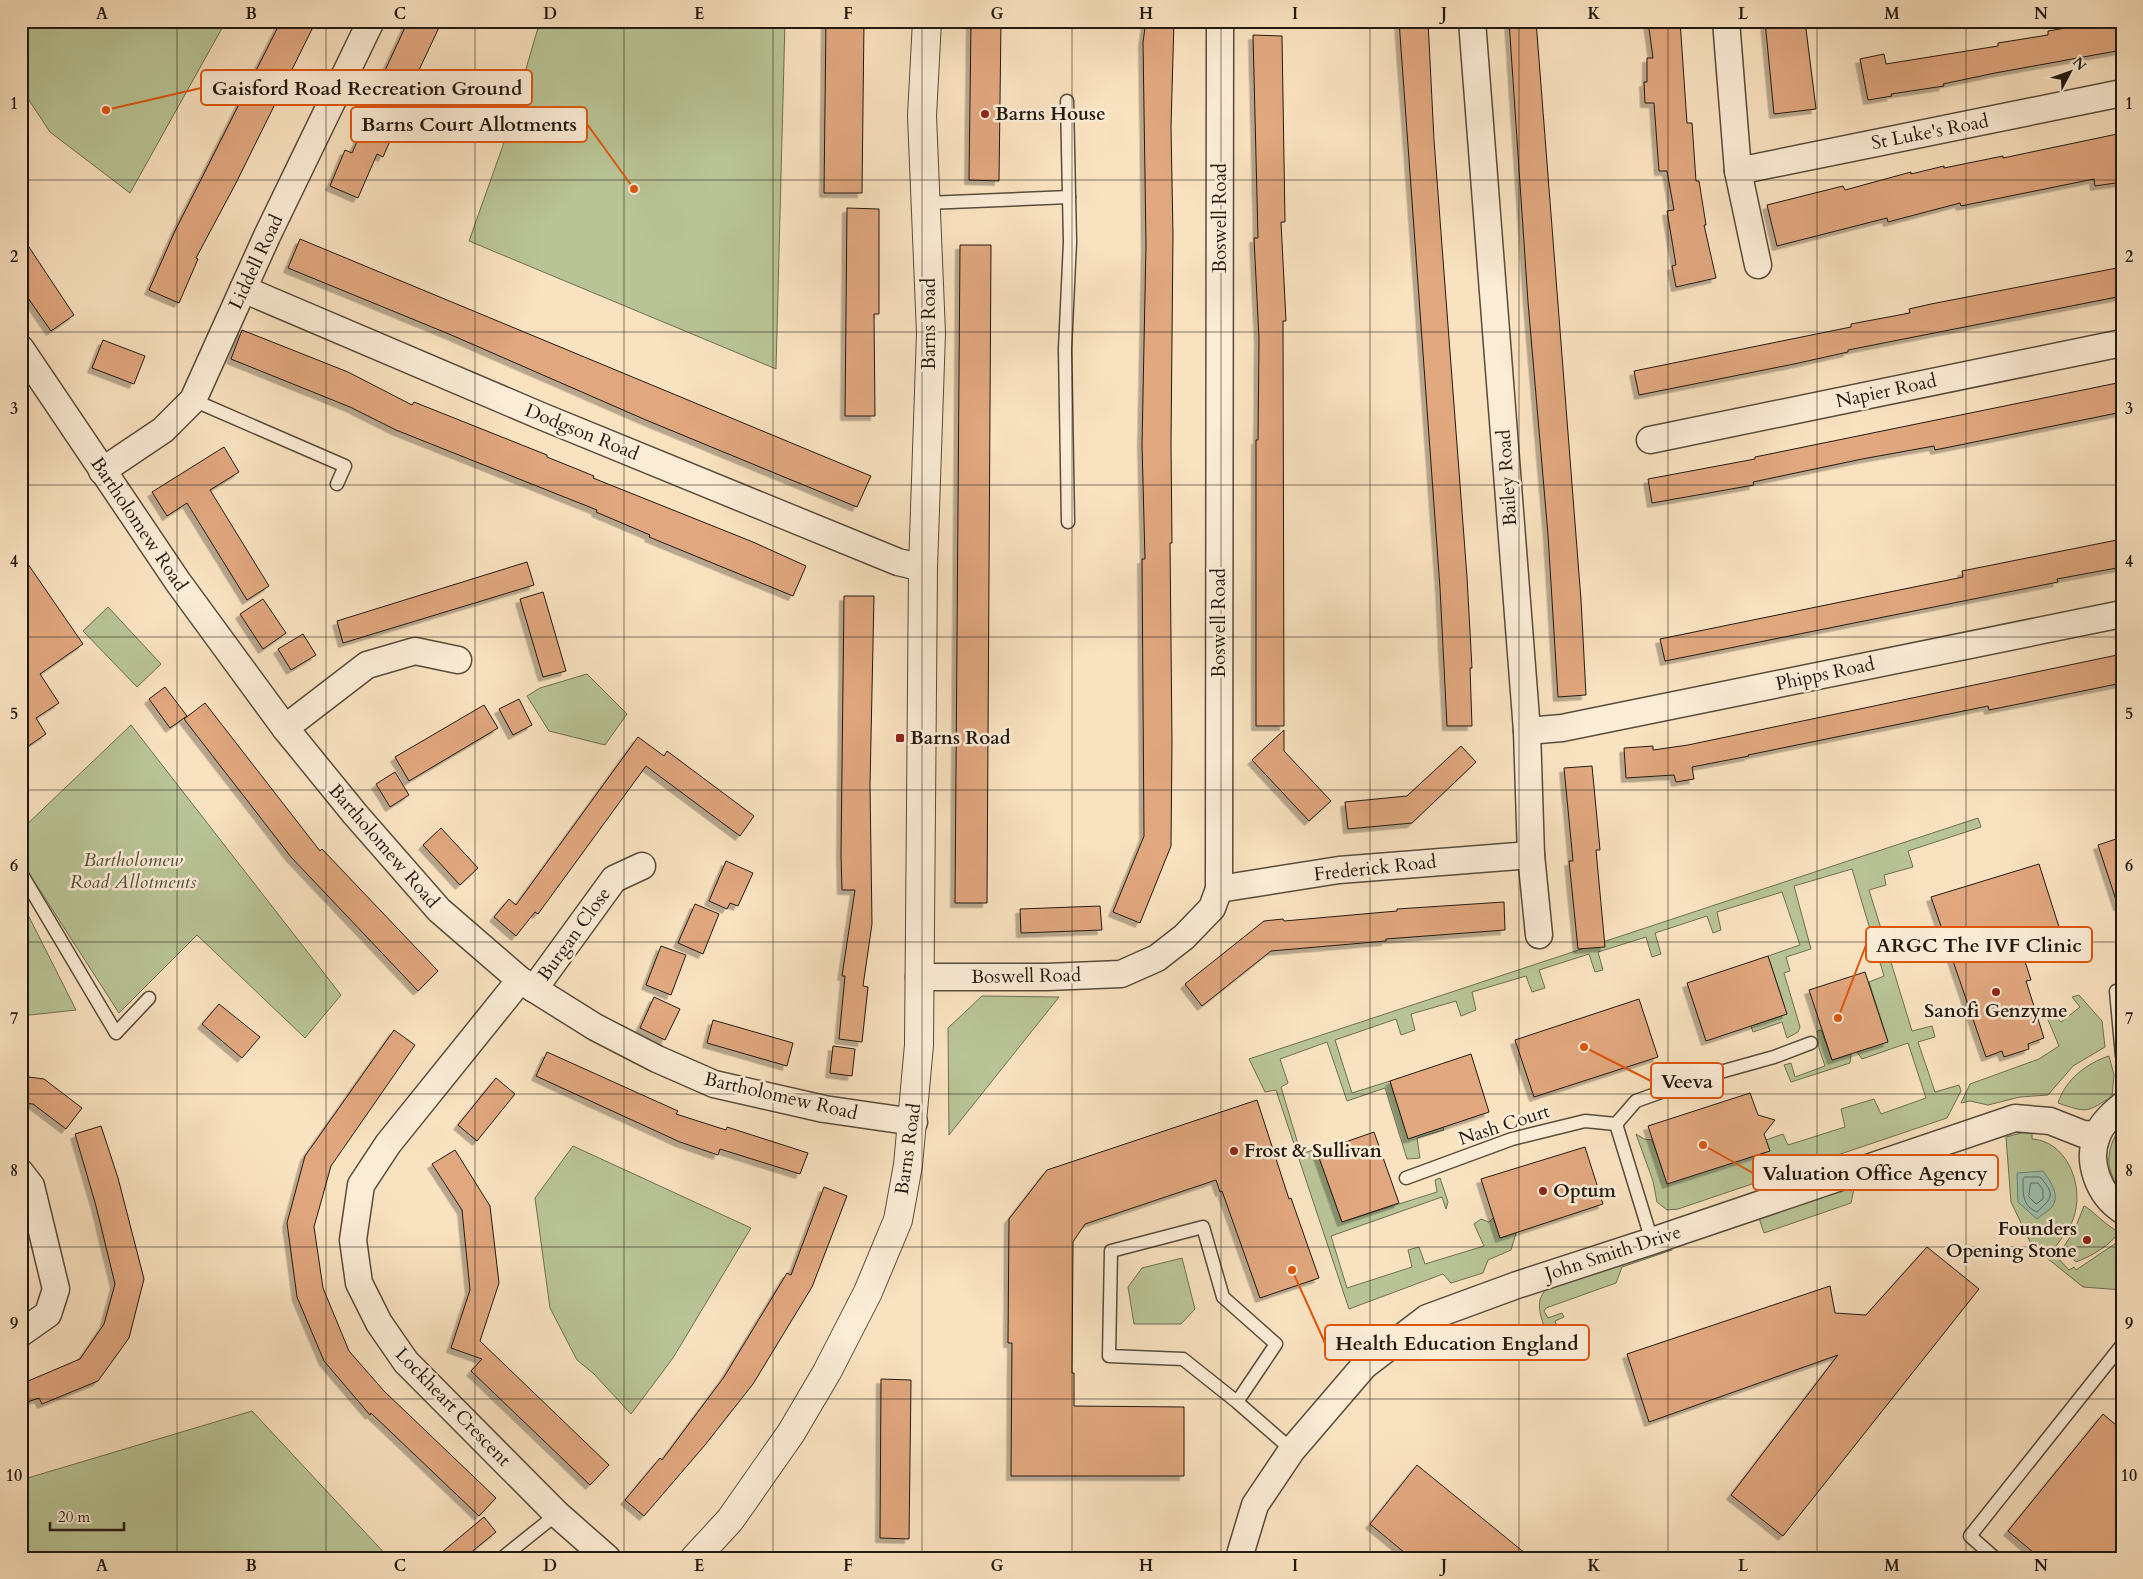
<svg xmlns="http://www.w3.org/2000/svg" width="2143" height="1579" font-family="Cardo,serif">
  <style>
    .green { fill: #b9c496; stroke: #6e6f52 }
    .water { fill: #9ebfad; stroke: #6c7d6e }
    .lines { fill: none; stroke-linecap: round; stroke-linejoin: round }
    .shore { stroke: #606c5e; stroke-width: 1 }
    .building { fill: #e1a77f; stroke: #221a0f; filter: url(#shadow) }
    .service-casing { stroke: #584c3b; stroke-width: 15 }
    .minor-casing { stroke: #584c3b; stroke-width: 29 }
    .tertiary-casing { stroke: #584c3b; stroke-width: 30 }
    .service { stroke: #fbecd6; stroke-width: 12 }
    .minor { stroke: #fbecd6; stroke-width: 26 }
    .tertiary { stroke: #fbecd6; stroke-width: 28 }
    .grid { fill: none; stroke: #221a0f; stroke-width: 1; stroke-opacity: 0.55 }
    .poi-dot { fill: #8f2418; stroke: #fbecd6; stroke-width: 2 }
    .labels { text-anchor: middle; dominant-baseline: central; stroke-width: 5; stroke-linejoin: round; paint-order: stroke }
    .poi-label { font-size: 19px; font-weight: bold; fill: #221a0f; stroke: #fbecd6; text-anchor: start }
    .street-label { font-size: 19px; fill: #221a0f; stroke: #fbecd6 }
    .park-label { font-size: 19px; font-style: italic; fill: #4f4d38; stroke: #fbecd6 }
    .leader { fill: none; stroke: #de560c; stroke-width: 2 }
    .callout-dot { fill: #de560c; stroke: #fbecd6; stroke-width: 2 }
    .callout { fill: #fbecd6; stroke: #de560c; stroke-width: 2 }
    .callout-label { font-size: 20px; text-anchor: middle; font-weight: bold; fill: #221a0f }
    .neatline { fill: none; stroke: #221a0f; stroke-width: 2 }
    .grid-label { font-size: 16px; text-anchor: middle; font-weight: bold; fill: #221a0f }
  </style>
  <defs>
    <filter id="shadow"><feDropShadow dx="-4.5" dy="4.5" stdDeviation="0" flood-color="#0004"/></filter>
  </defs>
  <rect width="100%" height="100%" fill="#f9e2c0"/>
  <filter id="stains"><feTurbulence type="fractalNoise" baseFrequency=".004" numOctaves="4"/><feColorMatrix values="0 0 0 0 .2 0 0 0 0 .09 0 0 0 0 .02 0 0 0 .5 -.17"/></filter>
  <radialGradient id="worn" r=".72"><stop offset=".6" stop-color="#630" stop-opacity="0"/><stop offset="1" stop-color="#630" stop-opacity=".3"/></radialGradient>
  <g class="green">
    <polygon points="21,21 226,21 130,193 50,132 21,88"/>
    <polygon points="540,21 785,21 776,369 469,241 506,137"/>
    <polygon points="108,607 161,664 137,687 83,631"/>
    <polygon points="587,674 627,714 605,745 549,731 527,696 540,688"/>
    <polygon points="131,725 341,995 305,1038 197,935 119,1013 21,861 21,830"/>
    <polygon points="1978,818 1981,827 1908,851 1913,867 1884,875 1886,885 1869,890 1887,948 1904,943 1907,954 1890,959 1912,1031 1932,1026 1935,1037 1918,1042 1935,1092 1959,1085 1961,1091 1947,1118 1678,1209 1667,1210 1657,1202 1653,1181 1636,1134 1644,1139 1652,1140 1667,1183 1770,1151 1766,1140 1783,1134 1788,1145 1845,1127 1841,1109 1874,1099 1881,1114 1926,1098 1908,1043 1862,1059 1857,1052 1888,1041 1869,982 1884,976 1852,869 1794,886 1811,949 1786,957 1790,971 1784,973 1800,1027 1798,1032 1787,1038 1782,1022 1753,1032 1751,1026 1787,1014 1768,956 1800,945 1782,892 1717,912 1721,930 1713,933 1707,916 1655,933 1661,954 1652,957 1646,937 1598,952 1603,970 1595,972 1589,954 1539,970 1545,988 1532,992 1526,976 1472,992 1476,1010 1461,1016 1456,1001 1411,1014 1415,1030 1401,1035 1396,1019 1335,1040 1352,1093 1390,1081 1408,1138 1443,1127 1444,1130 1417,1138 1420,1158 1407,1159 1385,1088 1347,1101 1327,1042 1280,1059 1288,1083 1281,1087 1301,1154 1316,1149 1342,1222 1437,1192 1435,1180 1440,1178 1448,1202 1446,1209 1442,1197 1331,1236 1347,1288 1412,1267 1408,1250 1419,1247 1425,1264 1484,1246 1474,1224 1481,1219 1489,1222 1493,1218 1500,1238 1516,1233 1511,1250 1488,1260 1483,1273 1451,1283 1443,1274 1349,1309 1276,1090 1265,1092 1249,1059"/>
    <polygon points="21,901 76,1010 21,1016"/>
    <polygon points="2079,995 2102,1021 2105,1047 2073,1066 2048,1095 2020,1097 1988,1105 1970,1101 1961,1103 1970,1084 2039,1059 2059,1046 2046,1015 2051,1012 2061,1022 2080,1007 2072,997"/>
    <polygon points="982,996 1059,997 949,1135 948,1028"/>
    <polygon points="1821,1030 1832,1060 1851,1054 1850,1063 1791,1082 1784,1065 1791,1063 1795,1077 1825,1066 1819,1048 1817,1031"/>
    <path d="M2109,1056l5,19 -2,21c-25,17 -25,17 -54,7 7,-23 29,-40 51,-47z"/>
    <path d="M2122,1126v63c-20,-18 -15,-45 0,-63z"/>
    <path d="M2021,1133h11v6c34,2 51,44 43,74 -3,13 -11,22 -19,33l4,5 -5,4 14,15 5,-3 2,3 46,-31v51l-39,-3 -51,-41 -21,-44 -5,-65z"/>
    <polygon points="573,1146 751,1228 673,1358 631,1414 594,1374 577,1360 550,1308 535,1198"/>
    <polygon points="1855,1184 1851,1203 1764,1233 1758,1215"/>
    <path d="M2084,1206c6,2 22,20 35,26 -8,13 -29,25 -43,30l-13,-14 11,-17z"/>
    <path d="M1671,1243l1,7 -50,17 -6,16 -70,25 -2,3 4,7 14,-5 2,4 -9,4 6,15 -7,2 -7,-3c-6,-19 -15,-35 3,-49z"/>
    <polygon points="1182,1258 1195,1309 1181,1324 1134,1324 1128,1287 1142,1268"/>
    <polygon points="252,1411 389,1558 21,1558 21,1480"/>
  </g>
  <path class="water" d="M2043,1171c8,11 19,26 7,38 -4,4 -9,6 -13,10l-19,-17 -1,-29z"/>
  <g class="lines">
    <g class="shore">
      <path d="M2025,1177h15c16,18 12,21 -3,35 -15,-6 -14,-19 -14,-33z"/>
      <polygon points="2031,1183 2038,1183 2043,1190 2043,1199 2036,1204 2029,1197"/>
    </g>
  </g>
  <g class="building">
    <polygon points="281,21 316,21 236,183 196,258 198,259 179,303 149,290 174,233"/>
    <polygon points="408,21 442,21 397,117 400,118 383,157 377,154 358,198 330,186 345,150 352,153 378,93 375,92"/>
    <polygon points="826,21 864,21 862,193 824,193"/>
    <polygon points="971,21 1001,21 999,181 969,180"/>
    <polygon points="1146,21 1174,21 1171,127 1173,235 1171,444 1172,543 1170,543 1172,742 1171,846 1140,923 1113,912 1144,836 1142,559 1145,559 1142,444 1146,245 1143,42"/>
    <polygon points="1399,21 1428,21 1434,140 1467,577 1472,668 1470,668 1472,726 1447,726 1440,588"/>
    <polygon points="1509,21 1536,21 1581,600 1586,695 1558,697 1548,535 1528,302"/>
    <polygon points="1648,21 1680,21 1687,123 1692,123 1696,181 1699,181 1706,225 1704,225 1716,278 1676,287 1672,266 1676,265 1667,211 1674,210 1667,171 1659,171 1654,103 1645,103 1644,82 1647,82 1647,58 1653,58"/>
    <polygon points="1765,21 1805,21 1816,109 1774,114"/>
    <polygon points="2071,21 2091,21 2092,26 2122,21 2122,50 1995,73 1943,84 1944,86 1891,94 1892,96 1868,100 1860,59 1884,54 1886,64 1998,46 1998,43 2048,35 2048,31 2072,27"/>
    <polygon points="1253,35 1282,36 1285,222 1281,222 1286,321 1283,321 1284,726 1256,726 1256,440 1258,440 1259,339 1254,238 1258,238"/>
    <polygon points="2122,133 2122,182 2095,186 2094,179 1961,206 1960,203 1888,222 1887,218 1777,246 1767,205 1843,186 1845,190 1911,172 1911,174 1944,166 1944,168 2003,156 2003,158"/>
    <polygon points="847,208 879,209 879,314 874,314 875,416 845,416"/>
    <polygon points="21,235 74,315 51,331 21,288"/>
    <polygon points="300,239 871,476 857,507 646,420 449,334 288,268"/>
    <polygon points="960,245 991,245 987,903 955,903"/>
    <polygon points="2122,267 2122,296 1848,350 1848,352 1794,364 1639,395 1634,371 1851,327 1851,324 1910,313 1909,309 1931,304"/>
    <polygon points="242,330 348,372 412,405 414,402 547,455 547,457 594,476 593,478 753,542 806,566 793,596 649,537 650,535 596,512 597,510 396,430 350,407 231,359"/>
    <polygon points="103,340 145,356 134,384 92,368"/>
    <polygon points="2122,382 2122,412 1935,450 1934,446 1862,459 1753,482 1754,485 1652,503 1648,479 1755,459 1755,457"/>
    <polygon points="224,447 239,472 210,490 269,586 247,600 187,503 167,516 152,492"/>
    <polygon points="2122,539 2122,567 2057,579 2058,582 1665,661 1660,639 1963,577 1962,571"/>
    <polygon points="21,554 83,644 40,674 59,703 36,718 46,734 21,751"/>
    <polygon points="527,562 534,585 343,643 337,621"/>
    <polygon points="543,592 566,671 543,677 520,599"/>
    <polygon points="844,596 874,596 870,786 872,924 863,986 868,987 862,1042 839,1039 845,976 842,976 855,890 842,890 841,855"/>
    <polygon points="263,599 286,633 263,649 240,614"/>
    <polygon points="303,634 316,655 291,670 278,649"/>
    <polygon points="2122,654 2122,683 1989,710 1988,706 1748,755 1749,756 1692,767 1694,779 1676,782 1674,775 1626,778 1624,748 1653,746 1653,750 1688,745"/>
    <polygon points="165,687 187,716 170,728 149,699"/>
    <polygon points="519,699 532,725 513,735 499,709"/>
    <polygon points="205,703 320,851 322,849 438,971 418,991 291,857 184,719"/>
    <polygon points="484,705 498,728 409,781 395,757"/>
    <polygon points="1284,730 1284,751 1331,801 1309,821 1252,760"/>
    <polygon points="638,737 664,756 667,751 754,816 740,836 646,766 538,914 535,912 516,936 494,917 509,899 516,905"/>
    <polygon points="1461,746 1476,762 1412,823 1348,829 1345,802 1407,796"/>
    <polygon points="1592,766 1600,850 1596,850 1605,947 1578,949 1569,861 1573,861 1564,768"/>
    <polygon points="395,772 409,795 390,807 376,784"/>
    <polygon points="441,828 478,868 460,885 423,845"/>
    <polygon points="2122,837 2122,906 2118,906 2098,845"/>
    <polygon points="726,861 753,873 738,906 730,903 727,909 709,901"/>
    <polygon points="2039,864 2059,927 2018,940 2031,980 2026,981 2044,1038 2028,1044 2029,1049 2004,1057 2002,1051 1986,1057 1931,897"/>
    <polygon points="1504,902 1505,930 1386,939 1386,941 1271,951 1202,1006 1185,984 1264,921 1283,919 1284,921 1397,911 1397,909"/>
    <polygon points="695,904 719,914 703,954 678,943"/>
    <polygon points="1100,906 1102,930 1021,933 1020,909"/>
    <polygon points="661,946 686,955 671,995 646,985"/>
    <polygon points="1768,956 1787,1014 1706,1041 1687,983"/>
    <polygon points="1865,972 1888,1042 1832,1060 1809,990"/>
    <polygon points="654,997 680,1009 665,1040 640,1028"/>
    <polygon points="1639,999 1658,1057 1534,1097 1515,1040"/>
    <polygon points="219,1004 260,1037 242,1058 202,1024"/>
    <polygon points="713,1020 793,1043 787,1066 707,1043"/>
    <polygon points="394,1030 415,1045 331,1166 314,1227 323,1288 349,1351 384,1391 496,1498 479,1516 371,1413 370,1415 324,1361 297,1297 287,1223 305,1156"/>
    <polygon points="833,1046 855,1049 852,1076 830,1073"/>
    <polygon points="547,1052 678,1111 676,1114 726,1130 727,1127 808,1153 800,1174 720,1149 718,1155 680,1142 536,1076"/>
    <polygon points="1471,1054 1489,1112 1408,1139 1390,1081"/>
    <polygon points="21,1076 44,1079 82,1108 66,1129 33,1104 21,1103"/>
    <polygon points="496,1078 515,1094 477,1141 458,1125"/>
    <polygon points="1750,1093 1758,1115 1775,1120 1764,1134 1770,1151 1667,1184 1648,1126"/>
    <polygon points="1257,1100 1289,1199 1291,1198 1319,1278 1260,1298 1222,1191 1220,1192 1216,1180 1085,1224 1073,1242 1072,1373 1074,1373 1074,1406 1184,1407 1184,1476 1011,1476 1012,1343 1008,1343 1009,1219 1047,1170"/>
    <polygon points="101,1126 118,1178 144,1279 129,1338 98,1381 42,1404 39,1398 21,1404 21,1384 80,1359 104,1324 115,1284 96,1206 75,1134"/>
    <polygon points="1374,1132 1399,1203 1342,1222 1317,1152"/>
    <polygon points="1585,1147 1603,1204 1500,1238 1481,1179"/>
    <polygon points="455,1150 490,1206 499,1283 480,1341 609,1465 590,1485 471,1371 482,1359 451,1348 470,1290 462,1210 432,1164"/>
    <polygon points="824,1187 847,1196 812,1287 753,1384 705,1445 644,1516 625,1500 660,1458 662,1460 724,1377 787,1273 791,1275"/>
    <polygon points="1927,1247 1979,1289 1783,1536 1731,1495 1838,1355 1649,1422 1627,1354 1830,1286 1835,1313 1866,1315"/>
    <polygon points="881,1379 911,1380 909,1539 880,1538"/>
    <polygon points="2103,1414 2122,1430 2122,1558 2040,1558 2008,1531"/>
    <polygon points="1417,1465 1531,1558 1411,1558 1370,1524"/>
    <polygon points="484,1517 496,1532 464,1558 435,1558"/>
  </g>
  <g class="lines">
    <defs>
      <g id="service">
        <polyline points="1067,101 1070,242 1065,349 1068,522"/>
        <polyline points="926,203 1069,197"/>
        <polyline points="193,400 345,466 337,484"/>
        <polyline points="21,873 116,1033 149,998"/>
        <polyline points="2116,991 2122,1056"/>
        <polyline points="1616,1124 1636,1101 1706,1076 1774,1057 1811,1043"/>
        <polyline points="1616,1124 1652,1241"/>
        <polyline points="1406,1178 1512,1139 1585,1121 1616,1124"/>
        <polyline points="1237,1402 1276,1344 1223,1297 1203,1227 1111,1251 1109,1356 1183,1359 1237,1402 1292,1450"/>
        <polyline points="502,1558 557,1514"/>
        <polyline points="1995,1558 1970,1536 2122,1345"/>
      </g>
      <g id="minor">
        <polyline points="1472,21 1527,731 1531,855 1539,935"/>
        <polyline points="1726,21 1738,171 1758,265"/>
        <polyline points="1738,171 2122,93"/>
        <polyline points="243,289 541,416 898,562 923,568"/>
        <polyline points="21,349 178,582 285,728 355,814 439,910 520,980 595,1027 657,1059 714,1084 824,1109 914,1122"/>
        <polyline points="1650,440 2122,343"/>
        <polyline points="102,471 163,430 193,400 267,236 371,21"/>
        <polyline points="285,728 367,665 415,651 458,660"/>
        <polyline points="1527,731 1562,728 2122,614"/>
        <polyline points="1219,889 1339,870 1531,855"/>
        <polyline points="919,977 1047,977 1121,974 1157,958 1184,937 1212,908 1219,889 1220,21"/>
        <polyline points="520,980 388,1144 361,1185 353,1240 359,1283 379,1323 406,1362 557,1514 607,1558"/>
        <polyline points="534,989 614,879 642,866"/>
        <path d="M2122,1106c-10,8 -21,18 -25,30 -11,26 2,59 25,74"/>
        <polyline points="21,1173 31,1186 56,1289 48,1314 21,1333"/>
        <polyline points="1239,1558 1255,1505 1292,1450 1364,1366 1427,1318 1517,1285 1652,1241 2015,1118 2050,1121 2083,1134 2097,1135"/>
      </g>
      <polyline id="tertiary" points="695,1558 730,1520 791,1433 827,1372 868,1292 898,1220 908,1165 919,1045 923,568 931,333 922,116 927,21"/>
    </defs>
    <use href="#service" class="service-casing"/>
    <use href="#minor" class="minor-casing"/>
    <use href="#tertiary" class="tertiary-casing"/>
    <use href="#service" class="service"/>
    <use href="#minor" class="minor"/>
    <use href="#tertiary" class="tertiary"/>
  </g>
  <path class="grid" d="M177,21v1537M326,21v1537M475,21v1537M624,21v1537M773,21v1537M922,21v1537M1072,21v1537M1221,21v1537M1370,21v1537M1519,21v1537M1668,21v1537M1817,21v1537M1966,21v1537M21,180h2101M21,332h2101M21,485h2101M21,637h2101M21,790h2101M21,942h2101M21,1094h2101M21,1247h2101M21,1399h2101"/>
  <g class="poi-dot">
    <circle cx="985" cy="114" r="5"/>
    <rect x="895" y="733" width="10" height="10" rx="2.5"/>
    <circle cx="1996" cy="992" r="5"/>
    <circle cx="1234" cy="1151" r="5"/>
    <circle cx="1543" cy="1191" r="5"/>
    <circle cx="2087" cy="1240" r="5"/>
  </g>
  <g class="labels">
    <g class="poi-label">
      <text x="995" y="114">Barns House</text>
      <text x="910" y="738">Barns Road</text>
      <text x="1996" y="1011" text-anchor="middle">Sanofi Genzyme</text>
      <text x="1244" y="1151">Frost &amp; Sullivan</text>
      <text x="1553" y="1191">Optum</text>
      <text x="2077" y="1229" text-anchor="end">Founders<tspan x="2077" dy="22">Opening Stone</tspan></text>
    </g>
    <g class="street-label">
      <text transform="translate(1930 132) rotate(-11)">St Luke's Road</text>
      <text transform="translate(1220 218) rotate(-90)">Boswell Road</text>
      <text transform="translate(256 262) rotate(-65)">Liddell Road</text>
      <text transform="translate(929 324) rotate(-90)">Barns Road</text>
      <text transform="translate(1886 391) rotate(-12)">Napier Road</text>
      <text transform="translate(582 432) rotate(22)">Dodgson Road</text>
      <text transform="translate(1507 478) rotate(-94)">Bailey Road</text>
      <text transform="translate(139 524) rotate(56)">Bartholomew Road</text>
      <text transform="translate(1219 623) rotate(-90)">Boswell Road</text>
      <text transform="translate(1825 674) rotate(-12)">Phipps Road</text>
      <text transform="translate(384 846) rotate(49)">Bartholomew Road</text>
      <text transform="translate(1375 868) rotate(-6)">Frederick Road</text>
      <text transform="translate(574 934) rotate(-54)">Burgan Close</text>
      <text transform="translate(1026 976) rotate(-1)">Boswell Road</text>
      <text transform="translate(781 1096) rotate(13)">Bartholomew Road</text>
      <text transform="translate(1504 1125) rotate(-18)">Nash Court</text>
      <text transform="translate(908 1149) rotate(-82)">Barns Road</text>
      <text transform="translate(1613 1253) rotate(-18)">John Smith Drive</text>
      <text transform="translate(453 1407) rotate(46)">Lockheart Crescent</text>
    </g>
    <g class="park-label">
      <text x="133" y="860">Bartholomew<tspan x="133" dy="22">Road Allotments</tspan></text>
    </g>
  </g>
  <path class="leader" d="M106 110L201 88M634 189L587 124M1838 1018L1866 945M1584 1047L1651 1081M1703 1145L1753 1173M1292 1270L1325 1343"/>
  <g class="callout-dot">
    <circle cx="106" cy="110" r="5"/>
    <circle cx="634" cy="189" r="5"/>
    <circle cx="1838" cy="1018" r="5"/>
    <circle cx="1584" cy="1047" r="5"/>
    <circle cx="1703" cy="1145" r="5"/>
    <circle cx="1292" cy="1270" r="5"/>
  </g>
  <g class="callout">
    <rect x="201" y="70" width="331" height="35" rx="5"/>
    <rect x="351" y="107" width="236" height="35" rx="5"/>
    <rect x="1866" y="927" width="226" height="35" rx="5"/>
    <rect x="1651" y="1063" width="72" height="35" rx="5"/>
    <rect x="1753" y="1155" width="245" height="35" rx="5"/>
    <rect x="1325" y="1325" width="264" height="35" rx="5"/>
  </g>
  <g class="callout-label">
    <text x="367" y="95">Gaisford Road Recreation Ground</text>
    <text x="469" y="131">Barns Court Allotments</text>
    <text x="1979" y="952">ARGC The IVF Clinic</text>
    <text x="1687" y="1088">Veeva</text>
    <text x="1875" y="1180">Valuation Office Agency</text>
    <text x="1457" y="1350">Health Education England</text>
  </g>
  <rect width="2143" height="1579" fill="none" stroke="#f9e2c0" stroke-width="55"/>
  <g transform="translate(2070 72) rotate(49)" stroke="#fbecd6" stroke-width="4" paint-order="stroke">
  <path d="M0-4L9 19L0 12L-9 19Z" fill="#221a0f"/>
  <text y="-8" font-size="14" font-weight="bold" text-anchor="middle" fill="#221a0f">N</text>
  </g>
  <path d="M50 1522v8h74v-8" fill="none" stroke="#221a0f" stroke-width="2.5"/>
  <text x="58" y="1522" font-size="15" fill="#221a0f" stroke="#fbecd6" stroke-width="4" paint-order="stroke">20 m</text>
  <rect x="28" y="28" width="2088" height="1524" class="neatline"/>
  <g class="grid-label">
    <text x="102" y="19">A</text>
    <text x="251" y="19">B</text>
    <text x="400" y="19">C</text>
    <text x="550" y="19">D</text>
    <text x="699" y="19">E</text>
    <text x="848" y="19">F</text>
    <text x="997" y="19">G</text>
    <text x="1146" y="19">H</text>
    <text x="1295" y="19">I</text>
    <text x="1444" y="19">J</text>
    <text x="1594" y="19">K</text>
    <text x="1743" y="19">L</text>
    <text x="1892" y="19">M</text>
    <text x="2041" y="19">N</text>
    <text x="14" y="109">1</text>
    <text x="2129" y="109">1</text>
    <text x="14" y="262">2</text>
    <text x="2129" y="262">2</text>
    <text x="14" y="414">3</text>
    <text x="2129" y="414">3</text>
    <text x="14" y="567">4</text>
    <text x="2129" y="567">4</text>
    <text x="14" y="719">5</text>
    <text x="2129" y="719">5</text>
    <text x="14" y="871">6</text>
    <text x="2129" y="871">6</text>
    <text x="14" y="1024">7</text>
    <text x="2129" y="1024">7</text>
    <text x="14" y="1176">8</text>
    <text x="2129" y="1176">8</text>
    <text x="14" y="1329">9</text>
    <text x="2129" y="1329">9</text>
    <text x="14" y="1481">10</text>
    <text x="2129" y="1481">10</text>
    <text x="102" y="1571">A</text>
    <text x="251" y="1571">B</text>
    <text x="400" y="1571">C</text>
    <text x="550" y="1571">D</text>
    <text x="699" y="1571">E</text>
    <text x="848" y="1571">F</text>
    <text x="997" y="1571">G</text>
    <text x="1146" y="1571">H</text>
    <text x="1295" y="1571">I</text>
    <text x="1444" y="1571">J</text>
    <text x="1594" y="1571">K</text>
    <text x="1743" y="1571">L</text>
    <text x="1892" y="1571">M</text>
    <text x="2041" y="1571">N</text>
  </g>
  <rect width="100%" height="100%" filter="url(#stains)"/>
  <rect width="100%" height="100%" fill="url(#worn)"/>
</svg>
